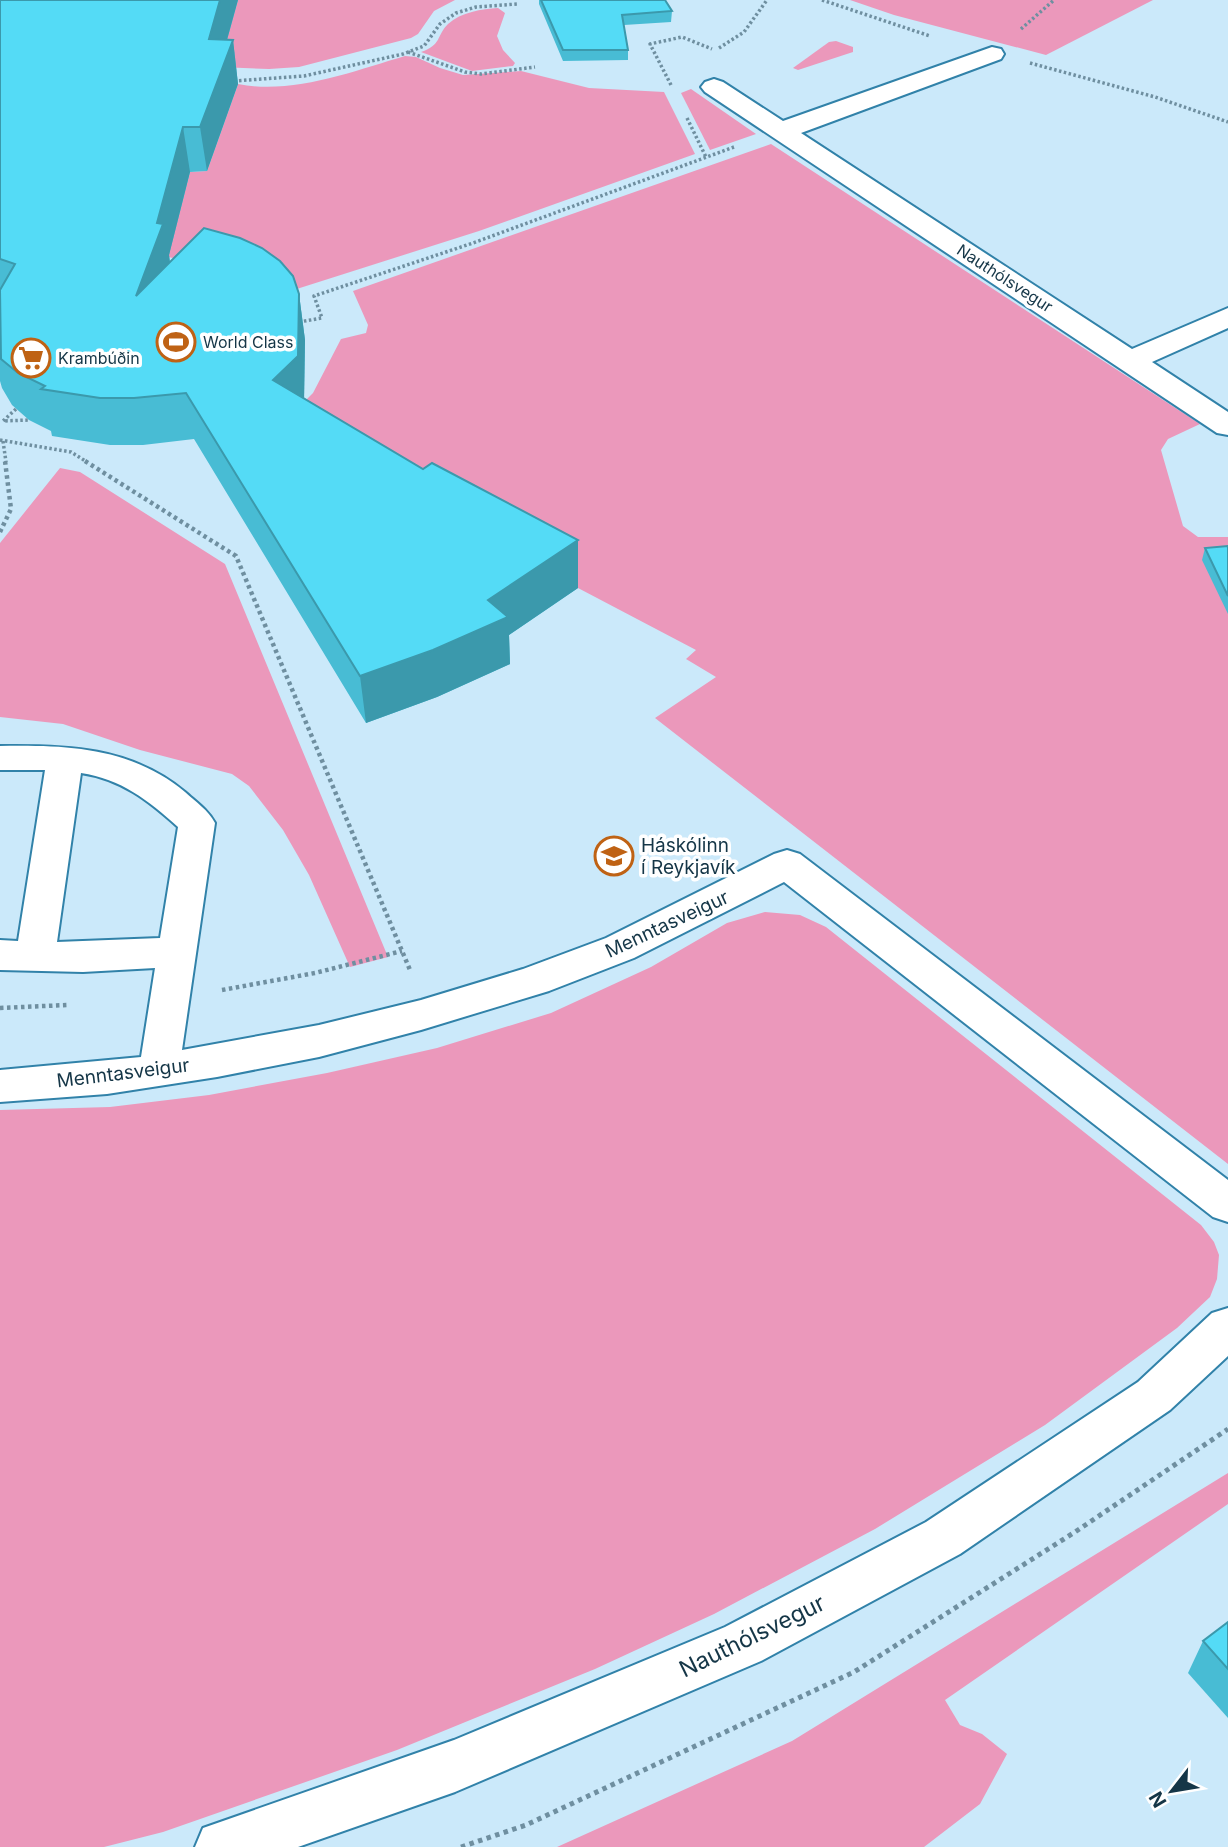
<svg xmlns="http://www.w3.org/2000/svg" width="1228" height="1847" font-family="Inter,sans-serif">
  <style>
    .green { fill: #eb98bb }
    .lines { fill: none; stroke-linecap: round; stroke-linejoin: round }
    .minor-casing { stroke: #3182a9; stroke-width: 4 }
    .path-far2 { stroke: #6f8fa0; stroke-width: 3.5; stroke-dasharray: 2.5 2.5; stroke-linecap: butt }
    .path-far1 { stroke: #6f8fa0; stroke-width: 4.5; stroke-dasharray: 3.5 3.5; stroke-linecap: butt }
    .path { stroke: #6f8fa0; stroke-width: 5; stroke-dasharray: 4.5 4.5; stroke-linecap: butt }
    .minor { fill: #fff; fill-rule: evenodd }
    .wall { fill: #48bcd4 }
    .shaded-wall { fill: #3b99ac }
    .building { fill: #54dbf6; stroke: #3b99ac; stroke-width: 2 }
    .labels { text-anchor: middle; dominant-baseline: central; stroke-width: 7; stroke-linejoin: round; paint-order: stroke }
    .far-street-label { font-size: 16px; fill: #153647; stroke: #fff }
    .far-poi-label { font-size: 16px; fill: #153647; stroke: #fff; text-anchor: start }
    .poi-label { font-size: 19px; fill: #153647; stroke: #fff; text-anchor: start }
    .street-label { font-size: 19px; fill: #153647; stroke: #fff }
    .near-street-label { font-size: 23px; fill: #153647; stroke: #fff }
  </style>
  <rect width="100%" height="100%" fill="#cbe9fa"/>
  <g class="green">
    <polygon points="238,0 455,0 434,11 418,34 411,38 299,67 269,69 219,67"/>
    <polygon points="850,0 1153,0 1046,55 894,15"/>
    <path d="M498,8l7,5 -8,23 6,14 12,13 -2,3 -41,5 -51,-19c21,-7 15,-16 27,-28 13,-12 34,-15 50,-16z"/>
    <polygon points="836,41 853,47 853,52 798,70 793,68 829,42"/>
    <path d="M405,56l11,1 24,11 23,7 58,-4 68,17 75,4 31,62 -216,77 -198,63 -51,-24 -62,-13 22,-85 17,-1 31,-87c54,11 116,-13 167,-28z"/>
    <polygon points="691,89 756,134 710,150 681,93"/>
    <polygon points="771,144 1200,424 1168,439 1161,450 1183,526 1198,537 1228,537 1228,1164 655,718 716,677 686,659 696,650 578,588 296,410 313,393 341,339 366,333 368,325 353,291"/>
    <polygon points="60,468 80,472 225,564 388,957 350,967 309,875 283,830 249,786 232,774 140,750 63,724 0,717 0,543"/>
    <polygon points="765,912 800,915 826,927 1201,1225 1214,1242 1219,1255 1217,1279 1210,1297 1177,1328 1045,1425 875,1529 714,1614 595,1669 397,1750 163,1832 104,1847 0,1847 0,1110 110,1107 209,1095 327,1073 437,1048 551,1013 651,967 727,923"/>
    <polygon points="1228,1473 1228,1504 945,1700 960,1725 982,1734 1007,1754 980,1804 924,1847 557,1847 792,1741"/>
  </g>
  <g class="lines">
    <defs>
      <g id="minor">
        <polygon points="992,47 1001,49 1004,54 1001,59 801,133 1132,349 1228,308 1228,328 1152,362 1228,412 1228,435 1217,433 705,92 701,87 705,82 714,79 723,82 783,121"/>
        <path d="M0,746c67,-1 131,1 185,46 11,10 23,18 30,31l-33,227 137,-25 102,-25 102,-31 83,-31 168,-84 13,-4 13,4 428,326v42l-15,-5 -429,-335 -150,76 -85,33 -128,39 -102,27 -102,20 -110,17 -107,8v-32l141,-13 14,-89 -72,4 -83,-2v-30l18,1 27,-171h-45zM81,773c40,6 67,27 97,54l-18,111 -103,4z"/>
        <polygon points="1228,1308 1228,1356 1170,1410 960,1554 761,1661 455,1792 298,1847 195,1847 203,1828 454,1740 725,1627 926,1522 1138,1382 1212,1313"/>
      </g>
    </defs>
    <use href="#minor" class="minor-casing"/>
    <g class="path-far2">
      <polyline points="822,0 930,36"/>
      <polyline points="1021,29 1054,0"/>
      <polyline points="719,48 744,32 767,0"/>
      <polyline points="408,52 465,72 481,74 535,67"/>
      <polyline points="1030,63 1155,97 1228,122"/>
      <polyline points="234,81 304,76 403,54 424,46 440,24 456,13 476,7 517,4"/>
      <polyline points="671,85 650,44 682,37 712,49"/>
      <polyline points="687,118 706,157"/>
      <polyline points="299,322 322,318 314,296 473,243 734,147"/>
      <polyline points="16,409 3,421 29,420"/>
      <polyline points="0,440 71,452 87,462"/>
      <polyline points="3,441 6,462"/>
    </g>
    <g class="path-far1">
      <polyline points="85,461 236,556 410,970"/>
      <polyline points="0,532 11,509 5,461"/>
      <polyline points="222,990 315,973 402,951"/>
      <polyline points="0,1008 67,1005"/>
    </g>
    <polyline class="path" points="461,1847 526,1825 854,1672 1075,1532 1228,1429"/>
    <use href="#minor" class="minor"/>
  </g>
  <g class="wall">
    <polygon points="0,0 238,0 227,40 233,40 238,84 207,171 190,172 169,255 170,263 299,294 305,340 304,398 423,469 578,540 578,588 509,635 510,664 437,697 366,723 194,439 143,445 110,445 52,436 51,431 29,420 12,405 2,388 0,381"/>
    <polygon points="539,0 665,0 672,11 671,22 624,25 628,50 628,60 563,61 539,4"/>
    <polygon points="1228,546 1228,614 1202,560 1205,548"/>
    <polygon points="1228,1622 1228,1718 1188,1673 1203,1641"/>
  </g>
  <g class="shaded-wall">
    <polygon points="220,0 238,0 215,83 209,39"/>
    <polygon points="233,40 238,84 207,171 200,127"/>
    <polygon points="183,127 190,172 169,255 171,270 136,296"/>
    <polygon points="299,294 305,340 304,403 273,380"/>
    <polygon points="578,540 578,588 509,635 510,664 437,697 366,723 360,676 488,600"/>
  </g>
  <g class="building">
    <polygon points="0,0 220,0 209,39 233,40 200,127 183,127 157,223 163,224 136,296 204,228 240,238 262,248 280,261 293,276 299,294 298,356 273,380 423,469 432,463 578,540 488,600 508,617 433,650 360,676 186,393 134,398 100,398 41,389 45,386 18,373 1,359 0,290 15,264 0,259"/>
    <polygon points="541,0 665,0 672,11 622,15 628,50 563,50"/>
    <polygon points="1228,546 1228,596 1205,548"/>
    <polygon points="1228,1622 1228,1669 1203,1641"/>
  </g>
  <defs>
    <symbol id="stadium-ring" viewBox="-11 -11 22 22"><circle r="9.5" fill="#fff" stroke="#bf6214" stroke-width="1.5"/><path d="M0-5a6.5 5 0 1 0 0 10a6.5 5 0 1 0 0-10ZM-3.5-1.8h7v3.6h-7Z" fill="#bf6214"/></symbol>
    <symbol id="supermarket-ring" viewBox="-11 -11 22 22"><circle r="9.5" fill="#fff" stroke="#bf6214" stroke-width="1.5"/><path d="M-6-5.5h2.5l.6 2H6L4.5 2H-2.5L-4.4-4H-6ZM-1.5 3.2a1.3 1.3 0 1 0 .1 0ZM3 3.2a1.3 1.3 0 1 0 .1 0Z" fill="#bf6214"/></symbol>
    <symbol id="university-ring" viewBox="-11 -11 22 22"><circle r="9.5" fill="#fff" stroke="#bf6214" stroke-width="1.5"/><path d="M0-5L7-2L0 1L-7-2ZM-4 1L0 2.5L4 1V4Q0 6-4 4Z" fill="#bf6214"/></symbol>
  </defs>
  <g fill-rule="evenodd">
    <use href="#stadium-ring" x="154" y="320" width="44" height="44"/>
    <use href="#supermarket-ring" x="9" y="336" width="44" height="44"/>
    <use href="#university-ring" x="592" y="834" width="44" height="44"/>
  </g>
  <g class="labels">
    <g class="far-street-label">
      <text transform="translate(1005 278) rotate(33)">Nauthólsvegur</text>
    </g>
    <g class="far-poi-label">
      <text x="203" y="342">World Class</text>
      <text x="58" y="358">Krambúðin</text>
    </g>
    <g class="poi-label">
      <text x="641" y="845">Háskólinn<tspan x="641" dy="22">í Reykjavík</tspan></text>
    </g>
    <g class="street-label">
      <text transform="translate(667 924) rotate(-25)">Menntasveigur</text>
      <text transform="translate(123 1073) rotate(-7)">Menntasveigur</text>
    </g>
    <g class="near-street-label">
      <text transform="translate(752 1636) rotate(-26)">Nauthólsvegur</text>
    </g>
  </g>
  <g transform="translate(1172 1791) rotate(239)" stroke="#ffffff" stroke-width="5" paint-order="stroke">
  <path d="M0-5L12 26L0 18L-12 26Z" fill="#153647"/>
  <text y="-10" font-size="19" font-weight="bold" text-anchor="middle" fill="#153647">N</text>
  </g>
</svg>
